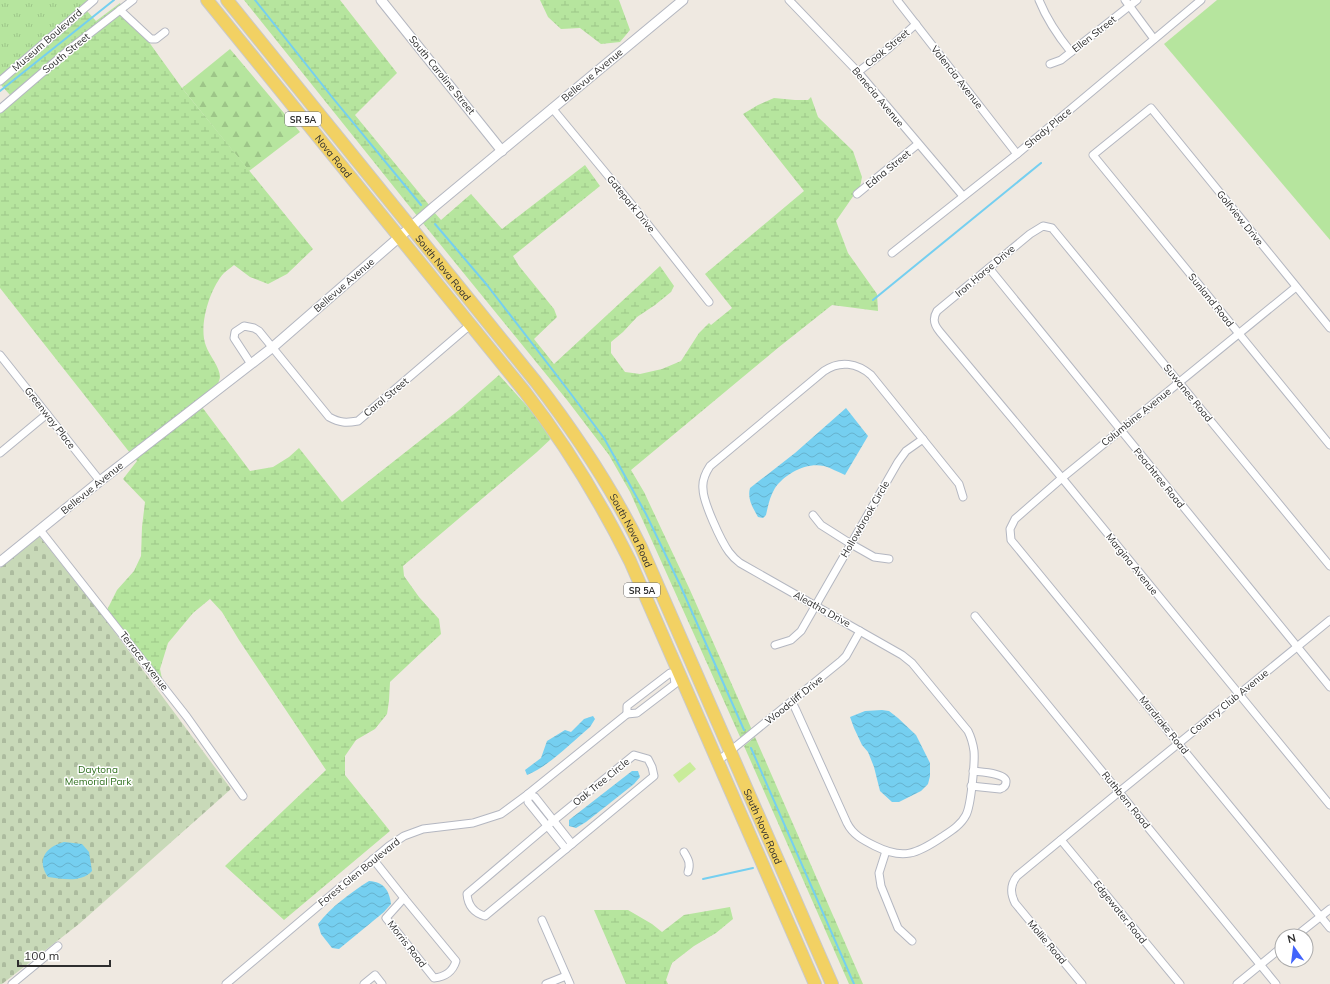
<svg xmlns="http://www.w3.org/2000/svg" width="1330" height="984" font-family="Mulish,sans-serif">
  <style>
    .grass { fill: #b6e59e }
    .forest { fill: url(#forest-firs) }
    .wetland { fill: url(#wetland-marsh) }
    .cemetery { fill: url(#cemetery-stones) }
    .park { fill: url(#park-tufts) }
    .pitch { fill: #c9ec9a }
    .water { fill: url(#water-waves) }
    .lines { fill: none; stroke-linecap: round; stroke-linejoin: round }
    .stream { stroke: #75cff0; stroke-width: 2 }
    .minor-casing { stroke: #b4b7c1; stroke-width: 9 }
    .tertiary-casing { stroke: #b4b7c1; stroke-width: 11 }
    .primary-casing { stroke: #c9c9c9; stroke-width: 14 }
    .minor { stroke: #fff; stroke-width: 7 }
    .tertiary { stroke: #fff; stroke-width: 9 }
    .primary { stroke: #f2d163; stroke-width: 12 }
    .labels { text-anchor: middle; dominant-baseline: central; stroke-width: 3; stroke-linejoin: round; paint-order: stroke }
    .shield { fill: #fff; stroke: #6d6d6d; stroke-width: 1 }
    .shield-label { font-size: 9px; font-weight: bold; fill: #2e2e2e }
    .street-label { font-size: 10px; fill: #2e2e2e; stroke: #fff }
    .park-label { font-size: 10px; fill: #2c6e1b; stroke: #fff }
  </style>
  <defs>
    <pattern id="forest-firs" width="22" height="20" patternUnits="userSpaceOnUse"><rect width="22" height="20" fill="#b6e59e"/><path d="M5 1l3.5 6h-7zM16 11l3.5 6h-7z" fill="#9dc588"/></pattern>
    <pattern id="wetland-marsh" width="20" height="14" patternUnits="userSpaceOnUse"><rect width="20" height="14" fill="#b6e59e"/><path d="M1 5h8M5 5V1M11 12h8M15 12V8" fill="none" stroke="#9dc588"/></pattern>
    <pattern id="cemetery-stones" width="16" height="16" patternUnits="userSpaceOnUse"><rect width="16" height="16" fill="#c8d9b8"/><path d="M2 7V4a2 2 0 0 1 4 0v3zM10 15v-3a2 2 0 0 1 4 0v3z" fill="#acbb9e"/></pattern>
    <pattern id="park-tufts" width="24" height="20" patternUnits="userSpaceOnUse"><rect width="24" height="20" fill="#b6e59e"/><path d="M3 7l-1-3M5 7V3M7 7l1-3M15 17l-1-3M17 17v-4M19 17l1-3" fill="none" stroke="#9dc588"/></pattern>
    <pattern id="water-waves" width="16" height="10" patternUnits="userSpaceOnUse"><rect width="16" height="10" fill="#75cff0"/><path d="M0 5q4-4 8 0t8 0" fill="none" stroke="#66b2ce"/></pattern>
  </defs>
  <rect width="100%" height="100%" fill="#efe9e1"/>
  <polygon class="grass" points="1217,0 1330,0 1330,240 1164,44"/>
  <polygon class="forest" points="230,49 300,132 249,171 182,88"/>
  <g class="wetland">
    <polygon points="244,0 340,0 397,73 355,115 430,206 418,217"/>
    <polygon points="540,0 619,0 630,30 620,42 601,44 580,28 561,29 548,17"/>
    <polygon points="120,3 121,5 69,45 10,95 1,85 87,11 96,21"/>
    <path d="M120,14l26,24 36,50 131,161 -26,25 -19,10 -18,-7 -16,-12c-3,3 -7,5 -10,8 -14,15 -26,53 -18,73 3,9 14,21 14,31 0,2 -2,6 -3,9l-87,67 -130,-165v-175l73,-62z"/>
    <polygon points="811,97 818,117 853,151 862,177 860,187 853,192 854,195 836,221 848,253 877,294 878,311 832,305 779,347 631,470 644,492 690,590 752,730 741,739 630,492 609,455 567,400 422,222 434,212 441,220 471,194 502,229 585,165 600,186 513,256 519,266 554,309 557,317 534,339 554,364 660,266 674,286 671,292 655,305 637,317 623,332 611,342 611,353 625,372 640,374 662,369 681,361 699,333 709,323 711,325 732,308 705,274 804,191 743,114 758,105 774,98 795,100 808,100"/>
    <polygon points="499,375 554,436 537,452 403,566 404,576 419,597 439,619 441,634 390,682 389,701 387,714 375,729 356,740 345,756 345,775 390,831 284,920 225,866 326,770 239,640 222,612 210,599 193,613 168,643 160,669 162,679 107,610 117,590 134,571 141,556 142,527 145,502 123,479 137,461 135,458 202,407 250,471 273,467 289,457 299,448 342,502 459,410"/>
    <polygon points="755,737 863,984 849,984 744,746"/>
    <polygon points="730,907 733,919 716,933 694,946 672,963 666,980 668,984 626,984 594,910 628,910 652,924 662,932 684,915"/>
  </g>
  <polygon class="cemetery" points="39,536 102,615 231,789 79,924 2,984 0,984 0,568"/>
  <polygon class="park" points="0,0 94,0 0,81"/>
  <polygon class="pitch" points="690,762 696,769 679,783 673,775"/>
  <g class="water">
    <path d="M846,408l22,28 -23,39c-7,-3 -14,-7 -21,-9 -18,-4 -39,8 -49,22 -5,8 -7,18 -9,27l-3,3 -5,-1c-5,-9 -11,-18 -8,-29l45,-35z"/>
    <polygon points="882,710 889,711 898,718 916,735 930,763 930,776 928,784 921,791 899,802 892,802 880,791 874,767 868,752 862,745 854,728 850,717 865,711"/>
    <path d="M593,716l2,3 -5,8c-18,15 -41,39 -63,48l-2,-5 16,-12 6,-17 18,-11 6,2 13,-13z"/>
    <polygon points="632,771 638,771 640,777 634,784 586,822 576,828 569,826 569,820"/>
    <path d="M64,842l18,2 7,8 3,19c-11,12 -29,8 -44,6 -12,-18 -2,-30 16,-35z"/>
    <path d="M369,881c15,1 20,9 22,23l-7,8 -45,37 -7,-1 -11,-14 -3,-10c13,-17 32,-31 51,-43z"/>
  </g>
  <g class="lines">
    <g class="stream">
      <polyline points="255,0 332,97 421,205"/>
      <polyline points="0,91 114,0"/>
      <polyline points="435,224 487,285 568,390 604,438 646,514 681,587 744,730"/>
      <polyline points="873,300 1041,163"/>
      <polyline points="751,748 854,984"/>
      <polyline points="703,879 753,868"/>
    </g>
    <defs>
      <g id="minor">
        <polyline points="789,0 858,72 963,196"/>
        <polyline points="897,0 1017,154"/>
        <path d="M1039,0c8,20 19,36 32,52"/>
        <polyline points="1125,0 1154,39"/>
        <polyline points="120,10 151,39 156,39 165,32"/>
        <polyline points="1050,64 1061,60 1137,0"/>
        <polyline points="858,72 888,49 916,24"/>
        <polyline points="0,81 94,0"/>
        <polyline points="552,108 638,212 709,302"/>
        <polyline points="0,109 71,48 133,0"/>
        <polyline points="857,194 918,144"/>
        <polyline points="892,253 1017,154 1201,0"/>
        <polyline points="989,268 1330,687"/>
        <polyline points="1296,287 1062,478 1015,519 1010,529 1011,540 1330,928"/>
        <polyline points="1330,328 1151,108 1093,155 1330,445"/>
        <polyline points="0,355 100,481"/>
        <path d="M251,364l-17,-26 1,-6 9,-6 10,2 5,3 70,86c11,6 17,6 29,4l112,-96"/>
        <polyline points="0,453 47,414"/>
        <polyline points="813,515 821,525 851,544 874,557 889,559"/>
        <polyline points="40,530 187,717 243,796"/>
        <path d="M1330,566l-278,-338 -9,-2 -13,8 -93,77c-5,8 -3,14 3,21l122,146 268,327"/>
        <polyline points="975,616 1276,984"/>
        <polyline points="775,645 791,640 801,631 898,462 906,451 923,439"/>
        <polygon points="670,673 674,676 675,684 637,713 627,714 627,706"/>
        <path d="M792,702l4,8 51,113c6,12 16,17 28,23 28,14 42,8 67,-9 9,-6 19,-12 24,-22 5,-9 9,-53 8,-64 -1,-7 -3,-14 -6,-20l-56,-68 -10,-8 -162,-92c-4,-3 -8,-7 -11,-11 -8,-11 -26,-50 -26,-63 -1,-8 3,-17 7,-23l114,-95c16,-11 33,-8 47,4l88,109 4,13"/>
        <path d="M634,755l14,4 4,8 2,9 -169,140c-11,-3 -17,-10 -18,-22l86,-73z"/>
        <polyline points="718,761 841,661 846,656 860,631"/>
        <path d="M971,786l29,3c3,-1 6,-3 6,-7 1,-9 -26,-10 -33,-11"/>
        <polyline points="1061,840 1180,984"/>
        <polyline points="566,849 528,802 528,794 535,797 572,844"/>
        <polyline points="886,851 879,873 881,886 898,928 912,941"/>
        <path d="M684,852c4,7 7,11 4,20"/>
        <polyline points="373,859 404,898"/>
        <path d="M404,898l52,63c-3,10 -11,16 -22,17l-48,-60z"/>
        <polyline points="542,920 570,984"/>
        <polyline points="1296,936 1330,909"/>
        <polyline points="12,984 58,946"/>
        <polyline points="226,984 389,846 404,836 423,829 473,823 501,814 528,794 627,714"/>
        <polyline points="364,984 375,975 382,984"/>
        <polyline points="546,984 566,976"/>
        <path d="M1082,984l-67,-81c-5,-10 -5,-18 2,-27l102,-84 211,-172"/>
        <polyline points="1237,984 1282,947"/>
      </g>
      <g id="tertiary">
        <polyline points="381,0 502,151"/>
        <polyline points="0,562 100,481 273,347 435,206 683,0"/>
      </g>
      <g id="primary">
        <path id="s1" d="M207,0l318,392c41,53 75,109 105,169l185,423"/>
        <path id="s2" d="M227,0l309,382c40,52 76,106 105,165l191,437"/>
      </g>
    </defs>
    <use href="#minor" class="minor-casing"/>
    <use href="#tertiary" class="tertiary-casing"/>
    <use href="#primary" class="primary-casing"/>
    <use href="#minor" class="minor"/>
    <use href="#tertiary" class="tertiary"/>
    <use href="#primary" class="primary"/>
  </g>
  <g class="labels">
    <g class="shield">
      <rect x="285" y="112" width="36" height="14" rx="3"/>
      <rect x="624" y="583" width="36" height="14" rx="3"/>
    </g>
    <g class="shield-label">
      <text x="303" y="119">SR 5A</text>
      <text x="642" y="590">SR 5A</text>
    </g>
    <g class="street-label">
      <text transform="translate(1094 34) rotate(-38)">Ellen Street</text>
      <text transform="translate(47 40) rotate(-41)">Museum Boulevard</text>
      <text transform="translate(887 48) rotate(-39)">Cook Street</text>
      <text transform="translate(66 53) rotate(-39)">South Street</text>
      <text transform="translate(442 75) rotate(51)">South Caroline Street</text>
      <text transform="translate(592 75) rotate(-40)">Bellevue Avenue</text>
      <text transform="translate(957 77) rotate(52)">Valencia Avenue</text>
      <text transform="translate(878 97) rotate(50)">Benecia Avenue</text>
      <text transform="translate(1048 128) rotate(-40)">Shady Place</text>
      <text stroke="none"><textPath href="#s1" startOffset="201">Nova Road</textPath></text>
      <text transform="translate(888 169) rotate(-39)">Edna Street</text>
      <text transform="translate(631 204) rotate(51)">Gatepark Drive</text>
      <text transform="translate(1240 218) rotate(51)">Golfview Drive</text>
      <text stroke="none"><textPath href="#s2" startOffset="344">South Nova Road</textPath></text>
      <text transform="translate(985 271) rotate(-40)">Iron Horse Drive</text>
      <text transform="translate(344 285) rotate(-41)">Bellevue Avenue</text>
      <text transform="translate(1211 300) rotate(51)">Sunland Road</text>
      <text transform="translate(1188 393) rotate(51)">Suwanee Road</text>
      <text transform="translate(386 397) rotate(-40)">Carol Street</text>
      <text transform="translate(1136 417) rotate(-39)">Columbine Avenue</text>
      <text transform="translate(50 418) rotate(52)">Greenway Place</text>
      <text transform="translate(1159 478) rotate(51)">Peachtree Road</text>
      <text transform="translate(92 488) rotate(-39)">Bellevue Avenue</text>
      <text transform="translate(865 519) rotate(-60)">Hollowbrook Circle</text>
      <text stroke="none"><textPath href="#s2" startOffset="668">South Nova Road</textPath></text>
      <text transform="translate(1132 564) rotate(51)">Margina Avenue</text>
      <text transform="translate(822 609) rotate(29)">Aleatha Drive</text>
      <text transform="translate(144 661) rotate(52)">Terrace Avenue</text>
      <text transform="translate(794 700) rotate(-39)">Woodcliff Drive</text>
      <text transform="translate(1229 702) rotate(-39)">Country Club Avenue</text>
      <text transform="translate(1164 725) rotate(51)">Mardrake Road</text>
      <text transform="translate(601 782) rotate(-39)">Oak Tree Circle</text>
      <text transform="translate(1126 800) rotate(51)">Ruthbern Road</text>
      <text stroke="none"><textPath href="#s2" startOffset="992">South Nova Road</textPath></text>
      <text transform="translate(359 872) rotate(-39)">Forest Glen Boulevard</text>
      <text transform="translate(1120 912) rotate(51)">Edgewater Road</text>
      <text transform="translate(1047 942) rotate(50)">Mollie Road</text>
      <text transform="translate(407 944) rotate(52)">Morris Road</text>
    </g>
    <g class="park-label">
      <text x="98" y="769">Daytona<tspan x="98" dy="12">Memorial Park</tspan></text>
    </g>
  </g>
  <g transform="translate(1294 948) rotate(346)"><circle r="19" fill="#ffffff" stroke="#ababab"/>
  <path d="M0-3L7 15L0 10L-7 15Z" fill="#4264fb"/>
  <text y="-6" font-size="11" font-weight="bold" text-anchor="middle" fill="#2e2e2e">N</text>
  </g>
  <path d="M18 960v6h92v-6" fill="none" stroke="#2e2e2e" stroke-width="2"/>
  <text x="24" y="960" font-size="12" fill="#2e2e2e" stroke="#ffffff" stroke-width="3" paint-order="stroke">100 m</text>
</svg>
